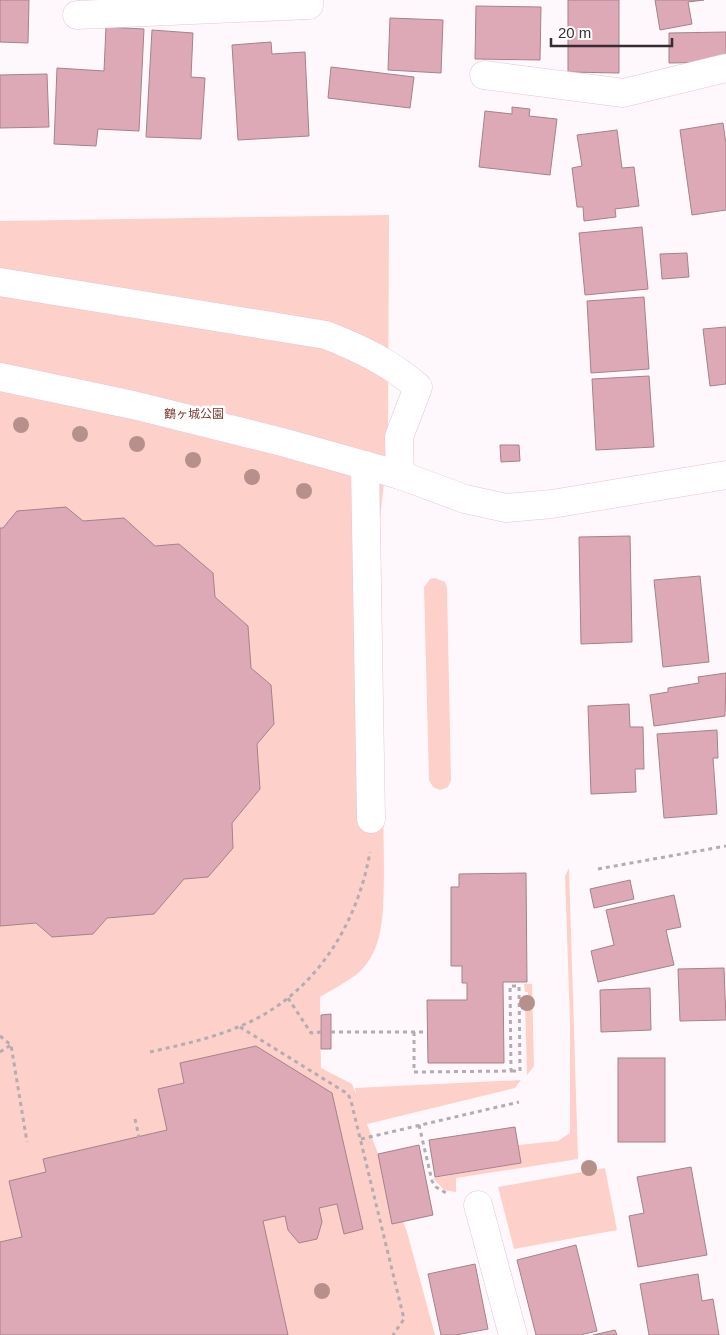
<svg xmlns="http://www.w3.org/2000/svg" width="726" height="1335" font-family="Arial,'Noto Sans JP',sans-serif">
  <style>
    .green { fill: #fdd1c9 }
    .building { fill: #dea9b6; stroke: #a3838a }
    .lines { fill: none; stroke-linecap: round; stroke-linejoin: round }
    .minor-casing { stroke: #e1c5da; stroke-width: 29 }
    .path { stroke: #b3acb1; stroke-width: 3; stroke-dasharray: 4 4; stroke-linecap: butt }
    .minor { stroke: #fff; stroke-width: 28 }
    .tree { fill: #b7908c }
    .labels { text-anchor: middle; dominant-baseline: central; stroke-width: 5; stroke-linejoin: round; paint-order: stroke }
    .park-label { font-size: 12px; fill: #7d3a31; stroke: #fff }
  </style>
  <rect width="100%" height="100%" fill="#fef8fc"/>
  <g class="green">
    <path d="M389,215l-1,231 -8,73 4,354c-1,34 2,78 -28,102 -11,8 -25,15 -36,22l1,71 31,16 4,10 -1,-6 166,-8 -6,8 -148,36 40,108 28,103h-435v-1114z"/>
    <polygon points="435,578 445,582 447,587 451,780 448,787 440,790 433,787 429,780 424,587 430,579"/>
    <polygon points="569,868 578,1159 456,1178 456,1192 444,1190 433,1178 521,1163 518,1145 558,1141 570,1133 570,1022 565,876"/>
    <polygon points="524,984 532,984 534,1066 527,1075 525,1000 528,999 528,992 525,992"/>
    <polygon points="605,1168 617,1230 514,1249 498,1187"/>
  </g>
  <g class="building">
    <polygon points="0,0 29,0 28,43 0,42"/>
    <polygon points="568,0 619,0 619,73 568,72"/>
    <polygon points="655,0 704,0 688,2 692,24 660,30"/>
    <polygon points="476,6 541,7 540,60 475,59"/>
    <polygon points="390,18 443,20 441,73 388,70"/>
    <polygon points="106,27 144,29 139,131 98,129 96,146 54,144 57,68 104,71"/>
    <polygon points="152,30 193,33 191,77 205,78 201,139 146,137"/>
    <polygon points="726,32 726,62 669,63 669,33"/>
    <polygon points="271,42 272,54 305,52 309,136 238,140 232,45"/>
    <polygon points="331,67 414,77 410,108 328,98"/>
    <polygon points="47,74 49,127 0,128 0,75"/>
    <polygon points="512,107 530,109 529,116 557,119 550,175 479,167 485,111 512,114"/>
    <polygon points="723,123 726,144 726,210 692,215 680,130"/>
    <polygon points="617,130 622,168 634,167 639,206 615,209 616,217 584,221 583,207 577,207 572,168 582,166 577,135"/>
    <polygon points="642,227 648,289 585,295 579,233"/>
    <polygon points="687,253 689,277 662,279 660,254"/>
    <polygon points="644,297 649,369 591,373 587,301"/>
    <polygon points="726,327 726,384 710,386 703,329"/>
    <polygon points="649,376 654,447 596,450 592,379"/>
    <polygon points="500,445 519,445 520,461 501,462"/>
    <polygon points="66,507 83,521 124,518 155,546 179,544 213,573 215,597 248,626 251,668 271,685 274,724 257,744 260,789 232,823 233,848 208,877 184,879 154,914 107,918 93,934 52,937 36,923 0,926 0,528 3,528 17,511"/>
    <polygon points="630,536 632,642 581,644 579,537"/>
    <polygon points="700,576 709,662 663,667 654,580"/>
    <polygon points="726,673 725,716 654,726 650,695 668,692 668,688 699,683 698,677"/>
    <polygon points="629,704 630,727 643,727 644,769 635,769 636,792 591,794 588,706"/>
    <polygon points="717,730 718,758 713,758 717,814 664,818 657,734"/>
    <polygon points="526,873 527,982 503,982 504,1063 428,1063 427,1000 467,1000 467,983 462,983 462,966 451,966 451,887 459,887 459,874"/>
    <polygon points="630,880 634,899 594,908 590,889"/>
    <polygon points="674,895 681,927 666,930 674,965 598,982 591,951 614,945 606,910"/>
    <polygon points="724,968 726,1020 680,1021 678,969"/>
    <polygon points="650,988 651,1030 601,1032 600,990"/>
    <polygon points="331,1014 331,1049 321,1049 321,1015"/>
    <polygon points="256,1046 332,1093 363,1229 344,1234 337,1204 319,1208 322,1222 317,1239 299,1243 288,1230 285,1216 263,1221 288,1335 0,1335 0,1242 22,1237 9,1181 46,1172 43,1159 167,1130 158,1089 184,1083 180,1063"/>
    <rect x="618" y="1058" width="47" height="84"/>
    <polygon points="515,1127 521,1163 435,1177 429,1140"/>
    <polygon points="419,1145 433,1215 392,1224 378,1154"/>
    <polygon points="691,1167 707,1255 638,1267 629,1216 644,1213 637,1177"/>
    <polygon points="576,1245 597,1331 580,1335 536,1335 517,1260"/>
    <polygon points="475,1264 488,1329 456,1335 441,1335 428,1274"/>
    <polygon points="698,1274 702,1301 713,1299 719,1335 649,1335 640,1284"/>
    <polygon points="615,1330 617,1335 593,1335"/>
  </g>
  <g class="lines">
    <defs>
      <g id="minor">
        <polyline points="77,15 309,5 309,0"/>
        <polyline points="484,75 623,93 726,68"/>
        <path d="M0,282l326,53c35,14 63,27 92,52l-19,50 1,38"/>
        <polyline points="0,377 133,405 282,442 400,475 465,499 506,508 552,504 726,475"/>
        <polyline points="365,465 371,819"/>
        <polyline points="478,1205 513,1335"/>
      </g>
    </defs>
    <use href="#minor" class="minor-casing"/>
    <g class="path">
      <polyline points="598,869 726,846"/>
      <polyline points="288,998 311,1033 321,1032"/>
      <polyline points="240,1027 348,1094 351,1101 404,1319 393,1335"/>
      <polyline points="331,1032 427,1032"/>
      <polyline points="414,1032 414,1072 511,1071 510,986 519,986 520,1071 511,1071"/>
      <polyline points="0,1036 11,1045 27,1142"/>
      <polyline points="0,1052 11,1045"/>
      <path d="M150,1052c30,-7 60,-13 88,-25 74,-29 119,-100 132,-175"/>
      <polyline points="135,1119 139,1137"/>
      <polyline points="419,1125 432,1181 436,1187 446,1193"/>
      <polyline points="361,1139 519,1102"/>
    </g>
    <use href="#minor" class="minor"/>
  </g>
  <g class="tree">
    <circle cx="21" cy="425" r="8"/>
    <circle cx="80" cy="434" r="8"/>
    <circle cx="137" cy="444" r="8"/>
    <circle cx="193" cy="460" r="8"/>
    <circle cx="252" cy="477" r="8"/>
    <circle cx="304" cy="491" r="8"/>
    <circle cx="527" cy="1003" r="8"/>
    <circle cx="589" cy="1168" r="8"/>
    <circle cx="322" cy="1291" r="8"/>
  </g>
  <g class="labels">
    <g class="park-label">
      <text x="194" y="414">鶴ヶ城公園</text>
    </g>
  </g>
  <path d="M551 38v8h121v-8" fill="none" stroke="#372c34" stroke-width="2.5"/>
  <text x="558" y="38" font-size="15" fill="#372c34" stroke="#ffffff" stroke-width="4" paint-order="stroke">20 m</text>
</svg>
